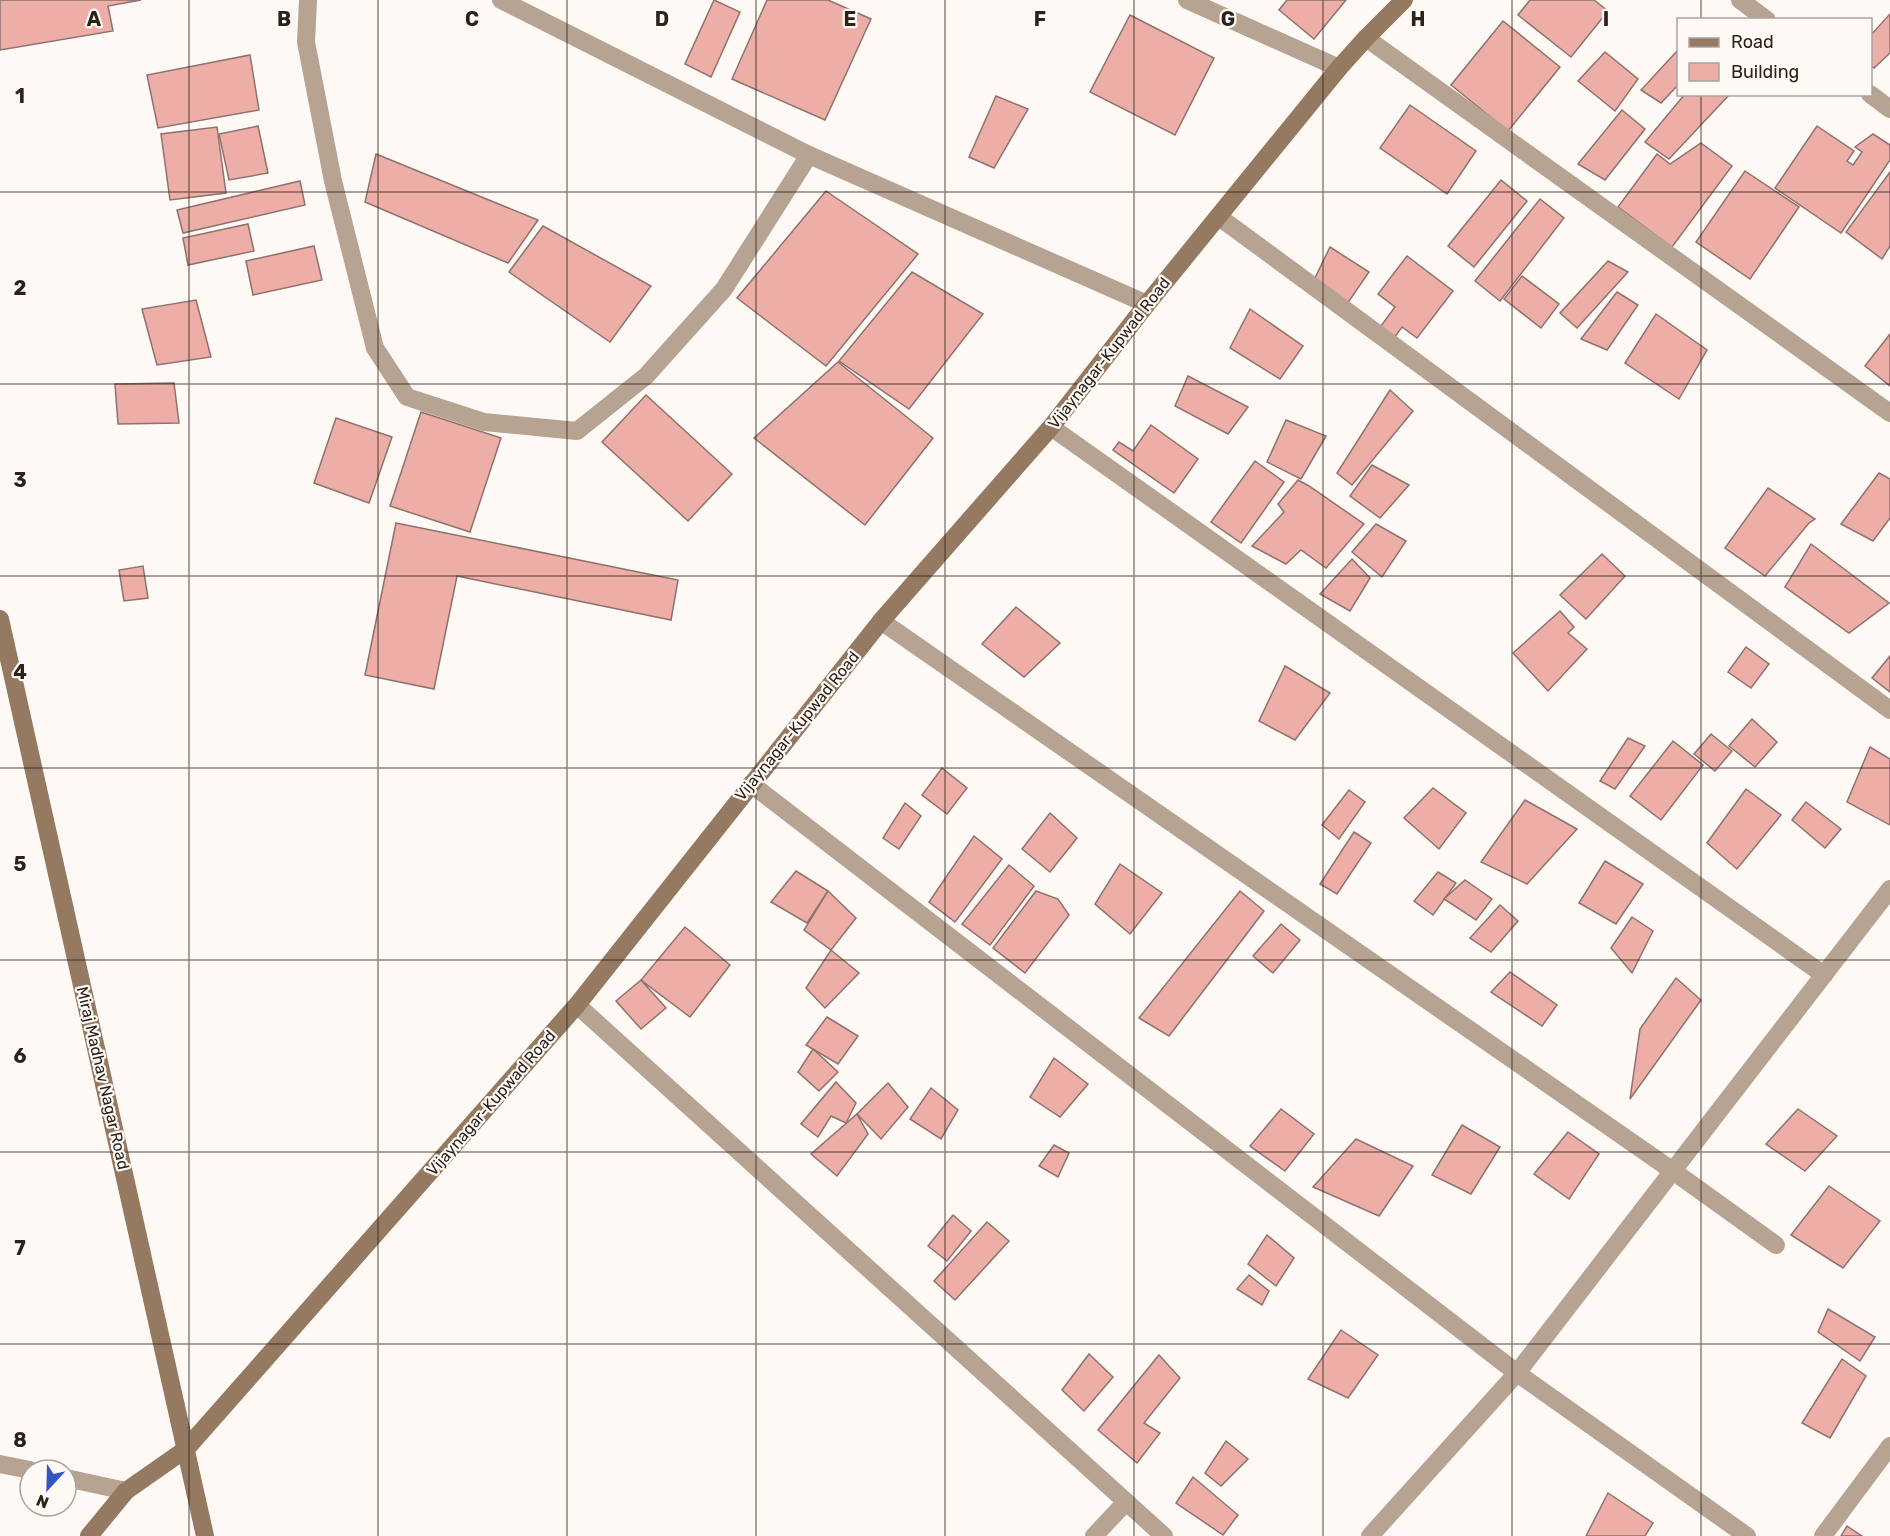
<svg xmlns="http://www.w3.org/2000/svg" width="1890" height="1536" font-family="Rubik,sans-serif">
  <style>
    .building { fill: #ecaea6; stroke: #8f726d; stroke-width: 1.5 }
    .lines { fill: none; stroke-linecap: round; stroke-linejoin: round }
    .street { stroke: #b7a392; stroke-width: 18 }
    .secondary { stroke: #957960; stroke-width: 18 }
    .grid { fill: none; stroke: #2b221b; stroke-width: 1.5; stroke-opacity: 0.55 }
    .labels { text-anchor: middle; dominant-baseline: central; stroke-width: 4.5; stroke-linejoin: round; paint-order: stroke }
    .street-label { font-size: 16px; fill: #2b221b; stroke: #fef9f5 }
    .grid-label { font-size: 20px; text-anchor: middle; font-weight: bold; fill: #2b221b; stroke: #fef9f5; stroke-width: 4.5; stroke-linejoin: round; paint-order: stroke }
  </style>
  <rect width="100%" height="100%" fill="#fef9f5"/>
  <g class="building">
    <polygon points="0,0 141,0 108,6 113,31 0,50"/>
    <polygon points="714,0 740,12 711,77 685,64"/>
    <polygon points="767,0 828,0 871,19 825,120 732,79"/>
    <polygon points="1287,0 1346,0 1314,39 1279,10"/>
    <polygon points="1530,0 1594,0 1608,11 1571,57 1518,15"/>
    <polygon points="1890,14 1890,53 1874,68 1870,65 1870,36"/>
    <polygon points="1130,15 1214,58 1175,135 1090,92"/>
    <polygon points="1503,21 1560,67 1508,131 1451,85"/>
    <polygon points="1678,50 1678,85 1661,103 1641,90"/>
    <polygon points="1605,52 1638,79 1615,111 1578,81"/>
    <polygon points="250,55 259,110 158,128 147,75"/>
    <polygon points="1685,94 1730,94 1669,159 1645,142"/>
    <polygon points="996,96 1028,109 994,168 969,157"/>
    <polygon points="1410,105 1476,151 1447,194 1380,148"/>
    <polygon points="1622,110 1645,129 1605,180 1578,164"/>
    <polygon points="258,126 268,173 229,180 219,134"/>
    <polygon points="1817,126 1854,151 1847,161 1853,165 1862,152 1855,147 1873,134 1890,145 1890,160 1841,233 1775,188"/>
    <polygon points="217,127 226,193 170,200 161,134"/>
    <polygon points="1701,143 1732,166 1672,247 1618,207 1657,154 1670,164"/>
    <polygon points="376,154 538,220 508,263 365,202"/>
    <polygon points="1745,171 1799,207 1750,279 1696,242"/>
    <polygon points="1890,172 1890,246 1882,259 1846,232"/>
    <polygon points="1501,180 1527,201 1474,267 1448,246"/>
    <polygon points="300,181 305,205 183,233 177,210"/>
    <polygon points="826,191 918,254 826,366 737,298"/>
    <polygon points="1540,199 1564,218 1500,301 1475,281"/>
    <polygon points="248,224 254,251 188,265 183,238"/>
    <polygon points="543,226 651,286 610,342 509,272"/>
    <polygon points="314,246 322,280 253,295 246,261"/>
    <polygon points="1330,247 1369,272 1347,304 1314,280"/>
    <polygon points="1407,256 1453,291 1417,338 1402,327 1392,341 1378,330 1395,307 1378,294"/>
    <polygon points="1608,261 1628,272 1577,328 1560,313"/>
    <polygon points="912,272 983,314 909,409 839,361"/>
    <polygon points="1522,276 1559,304 1541,328 1504,299"/>
    <polygon points="1617,292 1638,305 1607,350 1581,339"/>
    <polygon points="196,300 211,357 157,365 142,309"/>
    <polygon points="1250,309 1303,346 1280,379 1230,348"/>
    <polygon points="1656,314 1707,350 1679,399 1625,363"/>
    <polygon points="1890,334 1890,386 1865,366"/>
    <polygon points="838,362 933,438 865,525 754,438"/>
    <polygon points="1188,376 1248,407 1228,434 1175,406"/>
    <polygon points="174,383 179,423 118,424 115,384"/>
    <polygon points="1390,390 1413,411 1352,485 1337,473"/>
    <polygon points="646,395 732,474 688,521 602,442"/>
    <polygon points="421,412 501,438 470,532 390,506"/>
    <polygon points="336,418 392,437 369,503 314,483"/>
    <polygon points="1286,420 1326,436 1301,479 1267,462"/>
    <polygon points="1151,425 1198,459 1174,493 1113,450 1119,442 1133,451"/>
    <polygon points="1255,461 1284,482 1241,543 1211,522"/>
    <polygon points="1372,465 1409,485 1380,518 1350,496"/>
    <polygon points="1879,473 1890,479 1890,518 1873,541 1841,524"/>
    <polygon points="1298,480 1309,486 1364,524 1326,568 1301,550 1286,564 1252,546 1284,512 1278,504"/>
    <polygon points="1768,488 1815,519 1809,523 1765,576 1725,548"/>
    <polygon points="396,523 678,580 671,620 457,576 434,689 365,675"/>
    <polygon points="1376,524 1406,541 1382,577 1352,552"/>
    <polygon points="1811,544 1889,603 1849,633 1785,587"/>
    <polygon points="1602,554 1625,576 1586,619 1560,595"/>
    <polygon points="1352,559 1370,578 1350,611 1320,594"/>
    <polygon points="143,566 148,598 124,601 119,570"/>
    <polygon points="1016,607 1060,643 1024,677 982,644"/>
    <polygon points="1560,611 1574,627 1568,633 1587,649 1548,691 1513,653"/>
    <polygon points="1746,647 1769,664 1751,688 1728,672"/>
    <polygon points="1890,656 1890,692 1872,678"/>
    <polygon points="1285,666 1330,693 1295,740 1259,721"/>
    <polygon points="1752,719 1777,742 1755,767 1729,746"/>
    <polygon points="1711,734 1732,751 1715,771 1694,754"/>
    <polygon points="1628,738 1645,746 1615,789 1600,781"/>
    <polygon points="1673,741 1703,765 1661,820 1630,796"/>
    <polygon points="1870,747 1890,759 1890,825 1847,802"/>
    <polygon points="942,768 967,788 947,814 922,795"/>
    <polygon points="1433,788 1466,813 1439,849 1404,818"/>
    <polygon points="1746,789 1781,815 1737,869 1707,843"/>
    <polygon points="1349,790 1365,802 1339,839 1322,825"/>
    <polygon points="1525,800 1577,829 1527,884 1481,862"/>
    <polygon points="1806,802 1841,829 1825,848 1792,820"/>
    <polygon points="905,803 921,816 899,849 883,838"/>
    <polygon points="1050,813 1077,838 1050,872 1022,849"/>
    <polygon points="1354,832 1371,843 1337,894 1320,884"/>
    <polygon points="974,836 1002,859 955,922 929,902"/>
    <polygon points="1605,861 1643,884 1616,924 1579,903"/>
    <polygon points="1120,864 1162,893 1130,934 1095,904"/>
    <polygon points="1009,865 1034,886 990,945 962,924"/>
    <polygon points="796,871 828,891 807,923 771,902"/>
    <polygon points="1438,872 1456,883 1433,915 1414,901"/>
    <polygon points="1465,880 1492,899 1476,920 1444,899"/>
    <polygon points="828,891 856,918 831,950 804,930"/>
    <polygon points="1036,891 1058,899 1069,915 1025,973 993,948"/>
    <polygon points="1240,891 1264,911 1169,1036 1139,1018"/>
    <polygon points="1500,905 1518,921 1491,952 1470,938"/>
    <polygon points="1632,917 1653,931 1632,973 1611,948"/>
    <polygon points="1281,924 1300,940 1273,973 1253,956"/>
    <polygon points="685,927 730,965 690,1017 641,980"/>
    <polygon points="831,950 859,973 825,1008 806,988"/>
    <polygon points="1510,972 1557,1005 1542,1026 1491,992"/>
    <polygon points="1676,978 1701,1000 1630,1099 1640,1029"/>
    <polygon points="641,980 666,1008 641,1029 616,1001"/>
    <polygon points="827,1017 858,1036 838,1064 806,1045"/>
    <polygon points="813,1049 838,1072 819,1091 798,1072"/>
    <polygon points="1054,1058 1088,1084 1060,1117 1030,1097"/>
    <polygon points="836,1082 856,1103 846,1123 831,1116 818,1137 801,1124"/>
    <polygon points="888,1083 908,1107 881,1139 857,1114"/>
    <polygon points="931,1088 958,1110 941,1139 910,1119"/>
    <polygon points="1281,1109 1314,1134 1285,1171 1250,1146"/>
    <polygon points="1798,1109 1837,1136 1805,1171 1766,1144"/>
    <polygon points="857,1114 868,1134 837,1176 811,1154"/>
    <polygon points="1462,1125 1500,1147 1471,1194 1432,1175"/>
    <polygon points="1568,1132 1599,1154 1569,1199 1534,1174"/>
    <polygon points="1356,1139 1413,1166 1379,1216 1313,1187"/>
    <polygon points="1054,1145 1069,1153 1058,1177 1039,1166"/>
    <polygon points="1829,1186 1880,1221 1843,1268 1791,1235"/>
    <polygon points="953,1215 971,1231 947,1261 928,1246"/>
    <polygon points="987,1222 1009,1241 955,1300 934,1281"/>
    <polygon points="1267,1235 1294,1258 1276,1286 1248,1264"/>
    <polygon points="1249,1275 1269,1291 1262,1305 1237,1289"/>
    <polygon points="1828,1309 1875,1337 1860,1361 1818,1332"/>
    <polygon points="1341,1330 1378,1355 1348,1398 1308,1379"/>
    <polygon points="1089,1354 1113,1377 1084,1411 1062,1390"/>
    <polygon points="1159,1355 1180,1378 1144,1423 1160,1433 1137,1463 1098,1430"/>
    <polygon points="1842,1359 1866,1376 1830,1438 1802,1423"/>
    <polygon points="1226,1441 1248,1459 1221,1486 1205,1473"/>
    <polygon points="1193,1477 1238,1515 1223,1535 1176,1503"/>
    <polygon points="1608,1493 1653,1523 1645,1536 1586,1536"/>
    <polygon points="1847,1526 1862,1536 1841,1536"/>
  </g>
  <g class="lines">
    <g class="street">
      <polyline points="308,0 306,42 333,181 375,348 407,397 484,422 577,431 646,376 724,289 809,155"/>
      <polyline points="501,0 809,155 1147,304"/>
      <polyline points="1187,0 1339,68"/>
      <polyline points="1740,0 1767,20"/>
      <polyline points="1366,38 1890,413"/>
      <polyline points="1870,94 1890,109"/>
      <polyline points="1219,217 1890,710"/>
      <polyline points="1051,427 1824,975"/>
      <polyline points="881,621 1673,1171 1776,1245"/>
      <polyline points="751,784 1517,1373 1747,1536"/>
      <polyline points="577,1005 1164,1536"/>
      <polyline points="0,1464 30,1470"/>
      <polyline points="66,1478 126,1491"/>
      <polyline points="1094,1536 1126,1502"/>
      <polyline points="1370,1536 1517,1373 1890,889"/>
      <polyline points="1823,1536 1890,1446"/>
    </g>
    <g class="secondary">
      <polyline points="0,619 205,1536"/>
      <polyline points="89,1536 126,1491 186,1449 577,1005 881,621 1051,427 1147,304 1339,68 1366,38 1404,0"/>
    </g>
  </g>
  <path class="grid" d="M189,0v1536M378,0v1536M567,0v1536M756,0v1536M945,0v1536M1134,0v1536M1323,0v1536M1512,0v1536M1701,0v20M1701,94v1442M0,192h1890M0,384h1890M0,576h1890M0,768h1890M0,960h1890M0,1152h1890M0,1344h1890"/>
  <g class="labels">
    <g class="street-label">
      <text transform="translate(1109 353) rotate(-52)">Vijaynagar-Kupwad Road</text>
      <text transform="translate(797 726) rotate(-51)">Vijaynagar-Kupwad Road</text>
      <text transform="translate(103 1078) rotate(77)">Miraj Madhav Nagar Road</text>
      <text transform="translate(491 1103) rotate(-49)">Vijaynagar-Kupwad Road</text>
    </g>
  </g>
  <g class="grid-label">
    <text x="94" y="26">A</text>
    <text x="284" y="26">B</text>
    <text x="472" y="26">C</text>
    <text x="662" y="26">D</text>
    <text x="850" y="26">E</text>
    <text x="1040" y="26">F</text>
    <text x="1228" y="26">G</text>
    <text x="1418" y="26">H</text>
    <text x="1606" y="26">I</text>
    <text x="20" y="103">1</text>
    <text x="20" y="295">2</text>
    <text x="20" y="487">3</text>
    <text x="20" y="679">4</text>
    <text x="20" y="871">5</text>
    <text x="20" y="1063">6</text>
    <text x="20" y="1255">7</text>
    <text x="20" y="1447">8</text>
  </g>
  <rect x="1677" y="18" width="195" height="78" fill="#fef9f5" stroke="#aaa39e" stroke-width="1.5"/>
  <rect x="1689" y="38" width="30" height="9" fill="#957960" stroke="#aaa39e" stroke-width="1.5"/>
  <text x="1731" y="48" font-size="18" fill="#2b221b">Road</text>
  <rect x="1689" y="63" width="30" height="18" fill="#ecaea6" stroke="#aaa39e" stroke-width="1.5"/>
  <text x="1731" y="78" font-size="18" fill="#2b221b">Building</text>
  <g transform="translate(48 1488) rotate(202)"><circle r="28" fill="#fef9f5" stroke="#aaa39e" stroke-width="1.5"/>
  <path d="M0-4.5L10 22L0 15L-10 22Z" fill="#3453c4"/>
  <text y="-9" font-size="16" font-weight="bold" text-anchor="middle" fill="#2b221b">N</text>
  </g>
</svg>
